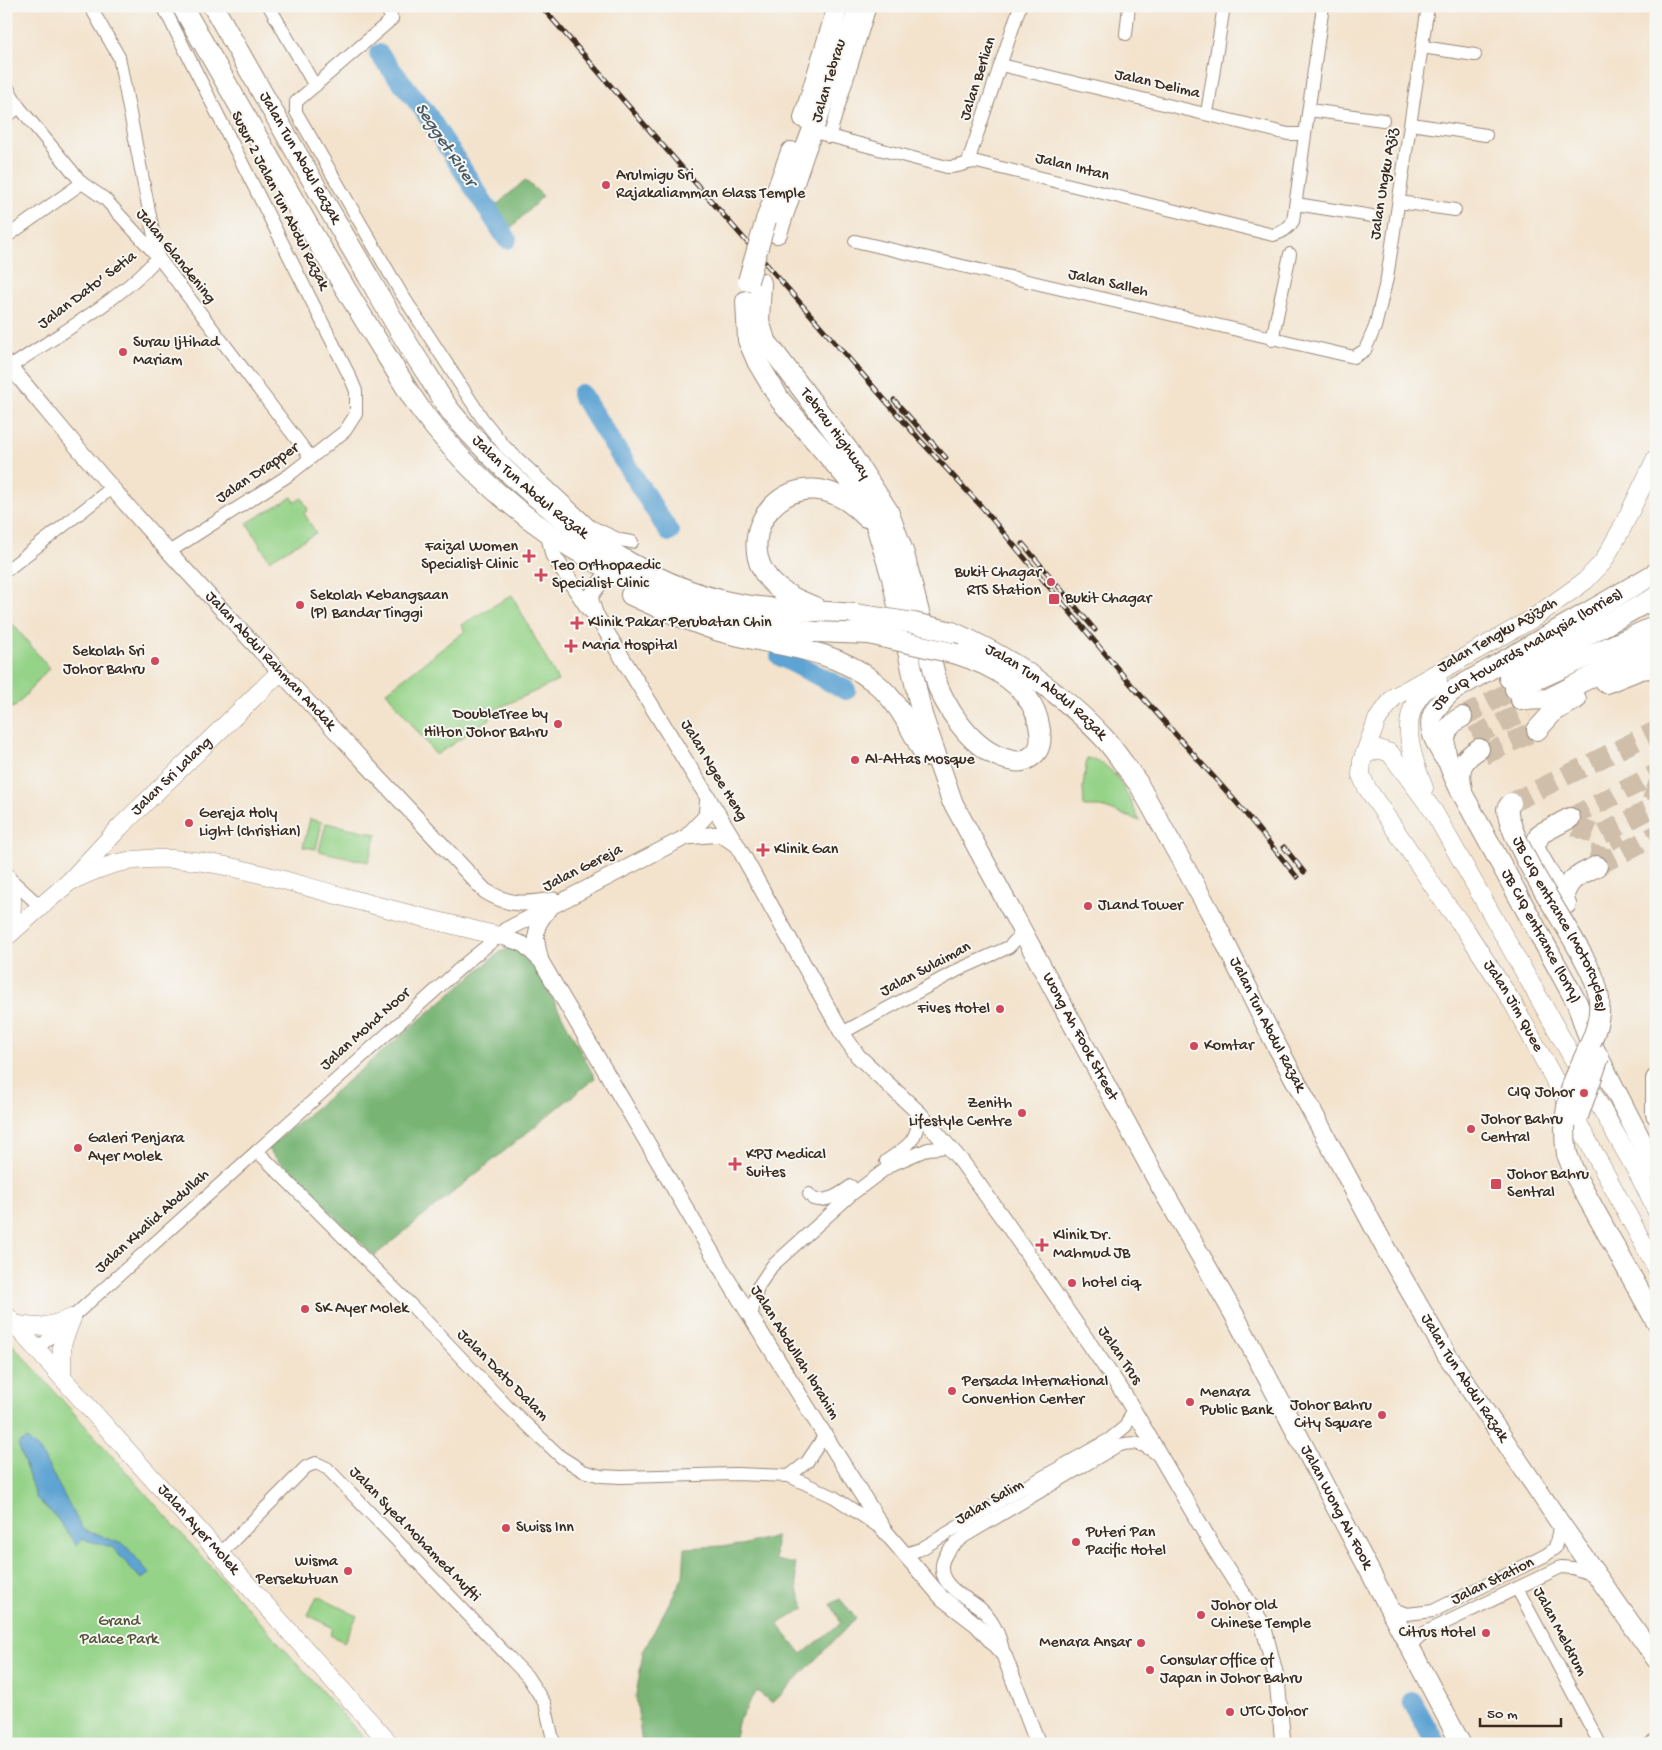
<svg xmlns="http://www.w3.org/2000/svg" width="1662" height="1750" font-family="'Gochi Hand',sans-serif">
  <style>
    .green { fill: #95d388; stroke: #687e53 }
    .forest { fill: #78b574; stroke: #5a7049 }
    .water { fill: #5da3d3; stroke: #4c6678 }
    .lines { fill: none; stroke-linecap: round; stroke-linejoin: round }
    .river { stroke: #5da3d3; stroke-width: 20 }
    .trunk-tunnel { stroke: #cebeaa; stroke-width: 20; stroke-dasharray: 20 10; stroke-linecap: butt }
    .minor-casing { stroke: #978676; stroke-width: 14 }
    .tertiary-casing { stroke: #978676; stroke-width: 17 }
    .secondary-casing { stroke: #978676; stroke-width: 19 }
    .primary-casing { stroke: #978676; stroke-width: 21 }
    .trunk-casing { stroke: #978676; stroke-width: 22 }
    .minor { stroke: #fff; stroke-width: 12 }
    .tertiary { stroke: #fff; stroke-width: 15 }
    .secondary { stroke: #fff; stroke-width: 18 }
    .primary { stroke: #fff; stroke-width: 19 }
    .trunk { stroke: #fff; stroke-width: 20 }
    .rail-casing { stroke: #3b2a1e; stroke-width: 5 }
    .rail { stroke: #f6f6f2; stroke-width: 3; stroke-dasharray: 9; stroke-linecap: butt }
    .trunk-bridge-casing { stroke: #978676; stroke-width: 22; stroke-linecap: butt }
    .trunk-bridge { stroke: #fff; stroke-width: 20 }
    .poi-dot { fill: #d1495b; stroke: #f6f6f2; stroke-width: 2 }
    .labels { text-anchor: middle; dominant-baseline: central; stroke-width: 4; stroke-linejoin: round; paint-order: stroke }
    .street-label { font-size: 16px; fill: #3b2a1e; stroke: #f6f6f2 }
    .poi-label { font-size: 16px; fill: #3b2a1e; stroke: #f6f6f2; text-anchor: start }
    .park-label { font-size: 16px; fill: #525438; stroke: #f6f6f2 }
    .water-label { font-size: 18px; font-style: italic; fill: #495a66; stroke: #f6f6f2 }
  </style>
  <rect width="100%" height="100%" fill="#f6f6f2"/>
  <filter id="ink" filterUnits="userSpaceOnUse"><feTurbulence type="fractalNoise" baseFrequency=".02" numOctaves="2"/><feDisplacementMap in="SourceGraphic" scale="10" xChannelSelector="R" yChannelSelector="G"/><feConvolveMatrix kernelMatrix="1 2 1 2 8 2 1 2 1" color-interpolation-filters="sRGB"/></filter>
  <filter id="wash" filterUnits="userSpaceOnUse"><feTurbulence type="fractalNoise" baseFrequency=".0096" numOctaves="4" result="noise"/><feDisplacementMap in="SourceGraphic" scale="20" xChannelSelector="R" yChannelSelector="G"/><feGaussianBlur stdDeviation="1.12" result="paint"/><feColorMatrix in="noise" values="0 0 0 0 0 0 0 0 0 0 0 0 0 0 0 0 0 1.4 0 .05"/><feComposite in="paint" operator="in"/></filter>
  <g filter="url(#wash)">
    <rect width="100%" height="100%" fill="#f3e3cd"/>
    <g class="green">
      <polygon points="292,497 295,502 302,498 308,510 304,513 316,533 269,560 247,523"/>
      <polygon points="512,595 558,681 492,711 490,719 436,755 386,692 465,631 461,625"/>
      <polygon points="13,624 49,668 16,706 6,710 6,632"/>
      <path d="M1087,758c29,3 41,40 53,63l-38,-14h-18l-1,-21z"/>
      <polygon points="310,819 322,822 316,849 303,847"/>
      <polygon points="326,823 377,834 368,862 319,851"/>
      <polygon points="6,1337 369,1744 6,1744"/>
      <polygon points="317,1596 357,1616 344,1642 330,1635 333,1628 308,1615"/>
    </g>
    <g class="forest">
      <polygon points="525,180 543,196 512,227 491,210"/>
      <polygon points="516,946 528,952 595,1078 374,1256 267,1149 500,952"/>
      <polygon points="776,1536 775,1560 795,1564 797,1589 805,1608 778,1624 802,1654 841,1623 831,1604 840,1599 856,1618 773,1703 757,1691 739,1720 733,1744 642,1744 636,1696 643,1652 683,1577 685,1548 741,1545"/>
    </g>
    <polygon class="water" points="27,1439 40,1451 83,1530 125,1545 150,1574 141,1579 112,1547 82,1539 77,1546 56,1517 36,1498 18,1444"/>
    <g class="lines">
      <g class="river">
        <polyline points="379,54 424,110 507,239"/>
        <polyline points="581,394 669,532"/>
        <polyline points="780,656 846,690"/>
        <polyline points="1412,1701 1436,1744"/>
      </g>
    </g>
  </g>
  <g filter="url(#ink)">
    <g class="lines">
      <g class="trunk-tunnel">
        <polyline points="1462,717 1515,689"/>
        <polyline points="1473,737 1527,710"/>
        <polyline points="1484,755 1537,730"/>
        <polyline points="1646,788 1656,792"/>
        <polyline points="1511,803 1656,731"/>
        <polyline points="1570,818 1656,774"/>
        <polyline points="1575,826 1599,836 1656,806"/>
        <polyline points="1597,866 1602,845 1621,834"/>
        <polyline points="1597,866 1656,835"/>
      </g>
      <defs>
        <g id="minor">
          <polyline points="90,6 119,57 158,257"/>
          <polyline points="163,6 351,379 356,391 356,414 345,431 289,475 169,552"/>
          <polyline points="269,6 315,86"/>
          <polyline points="385,6 392,19 296,102 296,112 401,293 482,418 505,447 590,526 620,540 632,542"/>
          <polyline points="1126,34 1129,6"/>
          <polyline points="1422,47 1475,55"/>
          <polyline points="1001,65 1288,134 1305,134"/>
          <polyline points="6,85 19,107 82,183 105,199 158,257 311,458"/>
          <polyline points="1309,110 1383,120"/>
          <polyline points="1207,113 1224,6"/>
          <polyline points="6,117 19,107"/>
          <polyline points="1411,124 1486,135"/>
          <path d="M822,134l125,33c12,1 18,-5 30,-5l296,73c10,-3 15,-6 20,-14l30,-215"/>
          <polyline points="829,137 870,6"/>
          <polyline points="968,162 1020,6"/>
          <polyline points="1399,202 1455,210"/>
          <polyline points="1296,204 1372,216"/>
          <polyline points="6,237 82,183"/>
          <polyline points="855,241 1354,357 1365,350 1375,327 1387,278 1428,6"/>
          <polyline points="1272,340 1290,254"/>
          <path d="M10,367c46,-31 113,-69 148,-110"/>
          <polyline points="7,570 113,487"/>
          <polyline points="6,875 41,907"/>
          <polyline points="842,1033 958,970 1009,947 1023,932"/>
          <polyline points="257,1151 413,1307 506,1405 561,1457 583,1471 601,1476 621,1477 736,1474 789,1476 834,1497 882,1529"/>
          <path d="M886,1161c23,-16 30,-18 34,-47"/>
          <path d="M809,1194l4,5c14,4 27,-5 38,-13"/>
          <polyline points="751,1317 758,1287 772,1266 851,1195 891,1165 928,1149 949,1147"/>
          <polyline points="37,1349 467,962 499,936"/>
          <polyline points="789,1476 807,1462 825,1435"/>
          <polyline points="901,1552 909,1553 921,1549 1002,1500 1110,1439 1126,1426 1133,1409"/>
          <polyline points="219,1555 306,1467 316,1463 327,1468 527,1676 545,1704 554,1744"/>
          <polyline points="1517,1588 1600,1744"/>
          <polyline points="1391,1608 1407,1614 1433,1611 1546,1555 1555,1548 1560,1523"/>
          <polyline points="1410,1646 1426,1632 1561,1567 1573,1568 1597,1576"/>
          <path d="M1004,1655c-3,-17 -10,-35 -24,-47 -8,-7 -20,-12 -28,-20 -21,-20 -6,-39 13,-52l152,-90c19,-6 27,-2 42,10"/>
          <polyline points="1650,1744 1656,1740"/>
        </g>
        <g id="tertiary">
          <path id="s1" d="M6,362c54,64 106,129 163,190 104,114 211,226 316,339 26,16 41,13 69,9"/>
          <polyline points="548,533 553,555 588,608 596,615 737,845 842,1033 858,1056 920,1114 962,1162 1007,1224 1124,1394 1215,1550 1263,1625 1277,1680 1283,1744"/>
          <polyline points="595,613 590,597 602,580"/>
          <polyline points="708,797 706,816 686,837 506,930 499,936 523,944 541,961 726,1277 884,1530 942,1598 977,1625 1004,1655 1038,1744"/>
          <polyline points="686,837 720,834 735,844"/>
          <path d="M541,961c-6,-24 -9,-34 9,-52"/>
        </g>
        <g id="secondary">
          <path id="s2" d="M1656,458l-34,70 -19,34 -18,19 -53,38 -138,78 -17,23 -15,41 -1,14 6,13 73,108 27,36 47,73 142,262"/>
          <polyline points="1364,755 1379,749 1390,753 1434,812 1641,1179 1656,1210"/>
          <path d="M1424,788c-15,-38 -30,-82 14,-107"/>
          <polyline points="6,876 12,900 11,933"/>
          <path d="M69,882c16,-7 31,-15 49,-19 71,-16 162,17 230,35 51,14 101,26 151,38"/>
          <path id="s3" d="M6,937l63,-55 51,-55 159,-154"/>
          <path id="s4" d="M6,1315l384,429"/>
          <path d="M14,1324c25,5 35,3 58,-6"/>
          <polyline points="62,1376 62,1344 72,1318"/>
        </g>
        <g id="primary">
          <polyline points="1655,482 1656,481"/>
          <path id="s5" d="M1138,783l72,129 61,123 116,216 60,104 113,168 96,136"/>
          <path id="s6" d="M952,801l205,379 78,136 226,428"/>
        </g>
        <g id="trunk">
          <path d="M182,6c44,76 88,152 131,228 25,42 49,83 75,124 11,17 21,36 33,52 95,127 237,202 393,222"/>
          <path id="s7" d="M213,6c51,90 102,181 155,270 19,34 39,68 61,101 7,12 14,25 23,36 65,78 171,164 272,188 43,10 87,9 131,13"/>
          <polyline points="804,118 838,6"/>
          <polyline points="766,220 791,152"/>
          <polyline points="777,233 805,150 860,6"/>
          <path id="s8" d="M761,283l-2,38 6,19 83,110 40,61 16,43 34,133c14,31 39,68 76,74 8,2 18,-3 23,-10 5,-7 4,-17 2,-26 -7,-39 -47,-60 -82,-71"/>
          <polyline points="746,301 748,340 758,363 780,400 860,493 873,515 892,578 922,715 952,801"/>
          <path d="M631,595c28,13 57,26 88,36 52,15 111,15 154,50 25,19 38,48 52,75"/>
          <path d="M815,607c-13,-5 -26,-10 -37,-19 -60,-49 17,-146 88,-71"/>
          <path id="s9" d="M952,632c57,25 108,59 151,105 13,14 23,31 35,46"/>
          <polyline points="1509,678 1656,597"/>
          <polyline points="1606,683 1641,669 1656,667"/>
          <polyline points="1515,689 1656,626"/>
          <polyline points="1521,700 1548,699 1656,644"/>
          <path id="s10" d="M1462,717c-32,16 -12,52 0,76l115,210 12,36 67,131"/>
          <polyline points="1537,730 1554,711 1576,699"/>
          <path id="s11" d="M1444,757c-18,-31 -19,-41 8,-66l204,-118"/>
          <path d="M1462,789c-5,-20 0,-30 17,-40"/>
          <path d="M1563,899c5,-22 16,-23 34,-33"/>
          <polyline points="1566,904 1534,848 1540,834 1570,818"/>
          <polyline points="1656,1079 1656,1114"/>
          <polyline points="1567,1154 1576,1177 1656,1321"/>
        </g>
      </defs>
      <use href="#minor" class="minor-casing"/>
      <use href="#tertiary" class="tertiary-casing"/>
      <use href="#secondary" class="secondary-casing"/>
      <use href="#primary" class="primary-casing"/>
      <use href="#trunk" class="trunk-casing"/>
      <use href="#minor" class="minor"/>
      <use href="#tertiary" class="tertiary"/>
      <use href="#secondary" class="secondary"/>
      <use href="#primary" class="primary"/>
      <use href="#trunk" class="trunk"/>
      <defs>
        <g id="rail">
          <polyline points="541,6 919,439 981,506 1128,681 1236,802 1297,877"/>
          <polyline points="894,400 946,458"/>
          <polyline points="1023,544 1095,630"/>
          <polyline points="1284,847 1304,872"/>
        </g>
      </defs>
      <use href="#rail" class="rail-casing"/>
      <use href="#rail" class="rail"/>
      <defs>
        <g id="trunk-bridge">
          <polyline points="748,281 766,220"/>
          <polyline points="855,614 914,623 952,632"/>
          <polyline points="814,632 869,634 957,654"/>
          <path id="s12" d="M1511,803l-4,6c6,39 51,102 71,139 8,14 17,29 20,45 7,33 -14,60 -25,90 -8,24 -10,47 -6,71"/>
          <polyline points="1578,1116 1599,1057"/>
        </g>
      </defs>
      <use href="#trunk-bridge" class="trunk-bridge-casing"/>
      <use href="#trunk-bridge" class="trunk-bridge"/>
    </g>
  </g>
  <g class="poi-dot">
    <circle cx="606" cy="185" r="5"/>
    <circle cx="123" cy="352" r="5"/>
    <path d="M526.5 548.5h5v5h5v5h-5v5h-5v-5h-5v-5h5z"/>
    <path d="M538.5 567.5h5v5h5v5h-5v5h-5v-5h-5v-5h5z"/>
    <circle cx="1051" cy="582" r="5"/>
    <rect x="1048" y="593" width="12" height="12" rx="2.5"/>
    <circle cx="300" cy="605" r="5"/>
    <path d="M574.5 615.5h5v5h5v5h-5v5h-5v-5h-5v-5h5z"/>
    <path d="M568.5 638.5h5v5h5v5h-5v5h-5v-5h-5v-5h5z"/>
    <circle cx="155" cy="661" r="5"/>
    <circle cx="558" cy="724" r="5"/>
    <circle cx="855" cy="760" r="5"/>
    <circle cx="189" cy="823" r="5"/>
    <path d="M760.5 842.5h5v5h5v5h-5v5h-5v-5h-5v-5h5z"/>
    <circle cx="1088" cy="906" r="5"/>
    <circle cx="1000" cy="1009" r="5"/>
    <circle cx="1194" cy="1046" r="5"/>
    <circle cx="1584" cy="1093" r="5"/>
    <circle cx="1022" cy="1113" r="5"/>
    <circle cx="1471" cy="1129" r="5"/>
    <circle cx="78" cy="1148" r="5"/>
    <path d="M732.5 1156.5h5v5h5v5h-5v5h-5v-5h-5v-5h5z"/>
    <rect x="1490" y="1178" width="12" height="12" rx="2.5"/>
    <path d="M1039.5 1237.5h5v5h5v5h-5v5h-5v-5h-5v-5h5z"/>
    <circle cx="1072" cy="1283" r="5"/>
    <circle cx="305" cy="1309" r="5"/>
    <circle cx="952" cy="1391" r="5"/>
    <circle cx="1190" cy="1402" r="5"/>
    <circle cx="1382" cy="1415" r="5"/>
    <circle cx="506" cy="1528" r="5"/>
    <circle cx="1076" cy="1542" r="5"/>
    <circle cx="348" cy="1571" r="5"/>
    <circle cx="1201" cy="1615" r="5"/>
    <circle cx="1486" cy="1633" r="5"/>
    <circle cx="1141" cy="1643" r="5"/>
    <circle cx="1150" cy="1670" r="5"/>
    <circle cx="1230" cy="1712" r="5"/>
  </g>
  <g class="labels">
    <g class="street-label">
      <text transform="translate(979 79) rotate(-72)">Jalan Berlian</text>
      <text transform="translate(830 81) rotate(-73)">Jalan Tebrau</text>
      <text transform="translate(1157 85) rotate(13)">Jalan Delima</text>
      <text stroke="none"><textPath href="#s7" startOffset="175">Jalan Tun Abdul Razak</textPath></text>
      <text transform="translate(1072 168) rotate(14)">Jalan Intan</text>
      <text transform="translate(1385 184) rotate(-81)">Jalan Ungku Aziz</text>
      <text transform="translate(279 201) rotate(63)">Susur 2 Jalan Tun Abdul Razak</text>
      <text transform="translate(175 257) rotate(51)">Jalan Glandening</text>
      <text transform="translate(1108 284) rotate(13)">Jalan Salleh</text>
      <text transform="translate(88 291) rotate(-37)">Jalan Dato’ Setia</text>
      <text stroke="none"><textPath href="#s8" startOffset="175">Tebrau Highway</textPath></text>
      <text transform="translate(258 474) rotate(-34)">Jalan Drapper</text>
      <text stroke="none"><textPath href="#s7" startOffset="580">Jalan Tun Abdul Razak</textPath></text>
      <text transform="translate(1498 636) rotate(-30)">Jalan Tengku Azizah</text>
      <text stroke="none"><textPath href="#s11" startOffset="162">JB CIQ towards Malaysia (lorries)</textPath></text>
      <text stroke="none"><textPath href="#s1" startOffset="399">Jalan Abdul Rahman Andak</textPath></text>
      <text stroke="none"><textPath href="#s9" startOffset="112">Jalan Tun Abdul Razak</textPath></text>
      <text transform="translate(713 771) rotate(59)">Jalan Ngee Heng</text>
      <text stroke="none"><textPath href="#s3" startOffset="231">Jalan Sri Lalang</textPath></text>
      <text transform="translate(583 869) rotate(-27)">Jalan Gereja</text>
      <text stroke="none"><textPath href="#s12" startOffset="135">JB CIQ entrance (Motorcycles)</textPath></text>
      <text stroke="none"><textPath href="#s10" startOffset="250">JB CIQ entrance (lorry)</textPath></text>
      <text transform="translate(926 970) rotate(-28)">Jalan Sulaiman</text>
      <text stroke="none"><textPath href="#s2" startOffset="730">Jalan Jim Quee</textPath></text>
      <text stroke="none"><textPath href="#s5" startOffset="274">Jalan Tun Abdul Razak</textPath></text>
      <text transform="translate(366 1030) rotate(-42)">Jalan Mohd Noor</text>
      <text stroke="none"><textPath href="#s6" startOffset="268">Wong Ah Fook Street</textPath></text>
      <text transform="translate(153 1222) rotate(-42)">Jalan Khalid Abdullah</text>
      <text transform="translate(794 1353) rotate(58)">Jalan Abdullah Ibrahim</text>
      <text transform="translate(1119 1356) rotate(56)">Jalan Trus</text>
      <text transform="translate(502 1376) rotate(45)">Jalan Dato Dalam</text>
      <text stroke="none"><textPath href="#s5" startOffset="679">Jalan Tun Abdul Razak</textPath></text>
      <text transform="translate(990 1503) rotate(-30)">Jalan Salim</text>
      <text stroke="none"><textPath href="#s6" startOffset="804">Jalan Wong Ah Fook</textPath></text>
      <text stroke="none"><textPath href="#s4" startOffset="288">Jalan Ayer Molek</textPath></text>
      <text transform="translate(414 1535) rotate(46)">Jalan Syed Mohamed Mufti</text>
      <text transform="translate(1493 1582) rotate(-26)">Jalan Station</text>
      <text transform="translate(1559 1632) rotate(62)">Jalan Meldrum</text>
    </g>
    <g class="poi-label">
      <text x="616" y="176">Arulmigu Sri<tspan x="616" dy="18">Rajakaliamman Glass Temple</tspan></text>
      <text x="133" y="343">Surau Ijtihad<tspan x="133" dy="18">Mariam</tspan></text>
      <text x="518" y="547" text-anchor="end">Faizal Women<tspan x="518" dy="18">Specialist Clinic</tspan></text>
      <text x="552" y="566">Teo Orthopaedic<tspan x="552" dy="18">Specialist Clinic</tspan></text>
      <text x="1041" y="573" text-anchor="end">Bukit Chagar<tspan x="1041" dy="18">RTS Station</tspan></text>
      <text x="310" y="596">Sekolah Kebangsaan<tspan x="310" dy="18">(P) Bandar Tinggi</tspan></text>
      <text x="1065" y="599">Bukit Chagar</text>
      <text x="588" y="623">Klinik Pakar Perubatan Chin</text>
      <text x="582" y="646">Maria Hospital</text>
      <text x="145" y="652" text-anchor="end">Sekolah Sri<tspan x="145" dy="18">Johor Bahru</tspan></text>
      <text x="548" y="715" text-anchor="end">DoubleTree by<tspan x="548" dy="18">Hilton Johor Bahru</tspan></text>
      <text x="865" y="760">Al-Attas Mosque</text>
      <text x="199" y="814">Gereja Holy<tspan x="199" dy="18">Light (christian)</tspan></text>
      <text x="774" y="850">Klinik Gan</text>
      <text x="1098" y="906">JLand Tower</text>
      <text x="990" y="1009" text-anchor="end">Fives Hotel</text>
      <text x="1204" y="1046">Komtar</text>
      <text x="1574" y="1093" text-anchor="end">CIQ Johor</text>
      <text x="1012" y="1104" text-anchor="end">Zenith<tspan x="1012" dy="18">Lifestyle Centre</tspan></text>
      <text x="1481" y="1120">Johor Bahru<tspan x="1481" dy="18">Central</tspan></text>
      <text x="88" y="1139">Galeri Penjara<tspan x="88" dy="18">Ayer Molek</tspan></text>
      <text x="746" y="1155">KPJ Medical<tspan x="746" dy="18">Suites</tspan></text>
      <text x="1507" y="1175">Johor Bahru<tspan x="1507" dy="18">Sentral</tspan></text>
      <text x="1053" y="1236">Klinik Dr.<tspan x="1053" dy="18">Mahmud JB</tspan></text>
      <text x="1082" y="1283">hotel ciq</text>
      <text x="315" y="1309">SK Ayer Molek</text>
      <text x="962" y="1382">Persada International<tspan x="962" dy="18">Convention Center</tspan></text>
      <text x="1200" y="1393">Menara<tspan x="1200" dy="18">Public Bank</tspan></text>
      <text x="1372" y="1406" text-anchor="end">Johor Bahru<tspan x="1372" dy="18">City Square</tspan></text>
      <text x="516" y="1528">Swiss Inn</text>
      <text x="1086" y="1533">Puteri Pan<tspan x="1086" dy="18">Pacific Hotel</tspan></text>
      <text x="338" y="1562" text-anchor="end">Wisma<tspan x="338" dy="18">Persekutuan</tspan></text>
      <text x="1211" y="1606">Johor Old<tspan x="1211" dy="18">Chinese Temple</tspan></text>
      <text x="1476" y="1633" text-anchor="end">Citrus Hotel</text>
      <text x="1131" y="1643" text-anchor="end">Menara Ansar</text>
      <text x="1160" y="1661">Consular Office of<tspan x="1160" dy="18">Japan in Johor Bahru</tspan></text>
      <text x="1240" y="1712">UTC Johor</text>
    </g>
    <g class="park-label">
      <text x="119" y="1622">Grand<tspan x="119" dy="18">Palace Park</tspan></text>
    </g>
    <g class="water-label">
      <text transform="translate(445 145) rotate(56)">Segget River</text>
    </g>
  </g>
  <rect width="1662" height="1750" fill="none" stroke="#f6f6f2" stroke-width="25"/>
  <path d="M1480 1718v8h81v-8" fill="none" stroke="#3b2a1e" stroke-width="2.5"/>
  <text x="1487" y="1718" font-size="15" fill="#3b2a1e" stroke="#f6f6f2" stroke-width="4" paint-order="stroke">50 m</text>
</svg>
